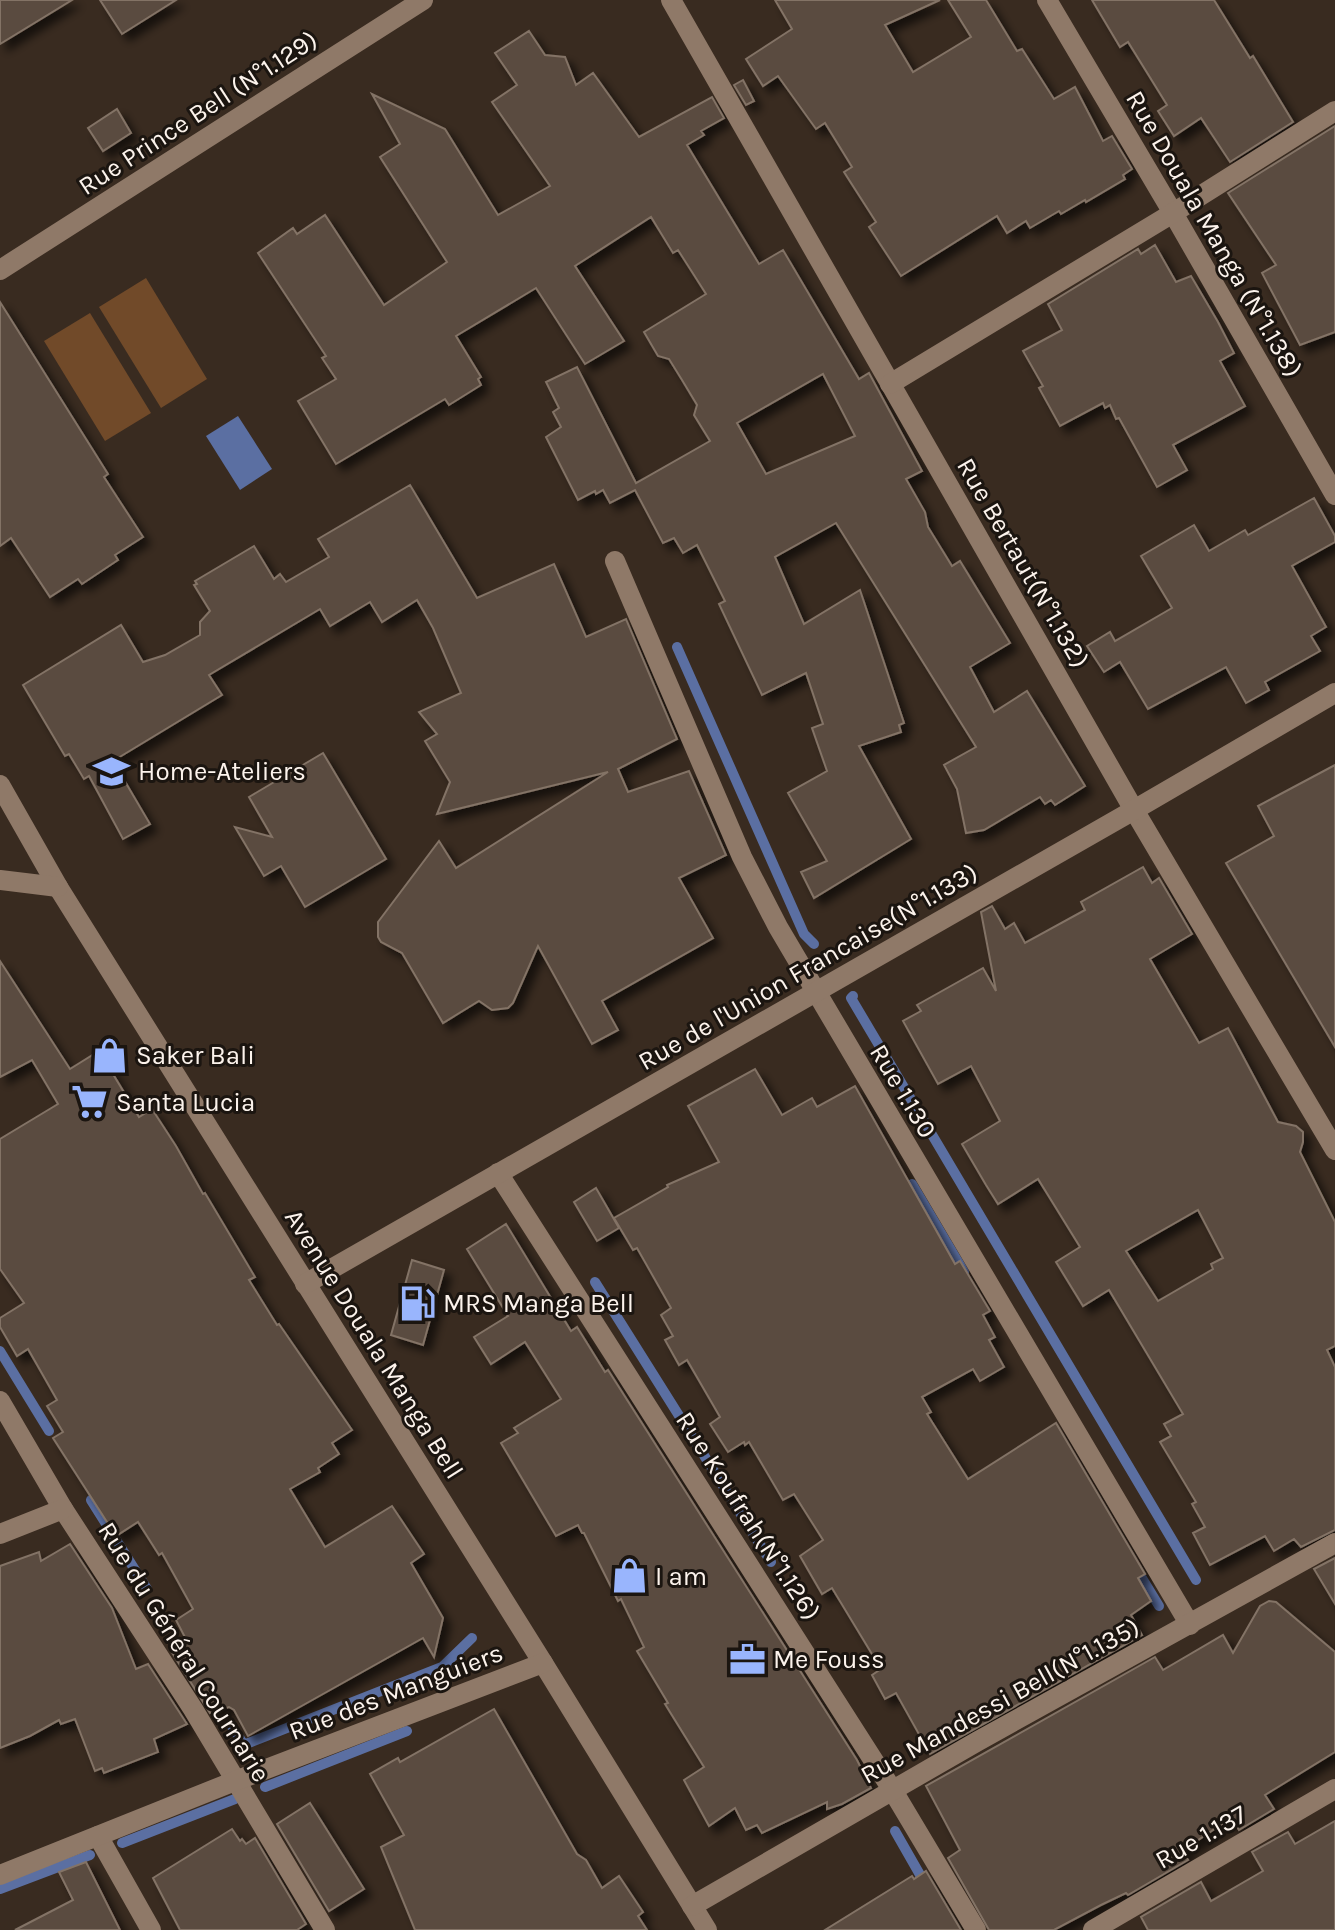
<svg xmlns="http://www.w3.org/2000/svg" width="1335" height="1930" font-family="Karla,sans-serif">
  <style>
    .green { fill: #714a29 }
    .water { fill: #5b6fa2 }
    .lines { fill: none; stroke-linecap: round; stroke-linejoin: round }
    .stream { stroke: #5b6fa2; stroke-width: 10 }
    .building { fill: #5a4b3f; stroke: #837366; stroke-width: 2; fill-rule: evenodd; filter: url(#shadow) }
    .minor { stroke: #8f7968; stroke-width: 20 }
    .labels { text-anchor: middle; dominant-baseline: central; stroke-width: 6; stroke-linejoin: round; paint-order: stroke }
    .street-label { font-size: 26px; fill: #fcf3ec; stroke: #1b1510 }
    .poi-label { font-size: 26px; fill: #fcf3ec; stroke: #1b1510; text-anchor: start }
  </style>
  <defs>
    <filter id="shadow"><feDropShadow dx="7" dy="7" stdDeviation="4" flood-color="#0009"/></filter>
  </defs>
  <rect width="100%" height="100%" fill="#392b20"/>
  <g class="green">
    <polygon points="146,278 207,379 161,408 99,307"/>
    <polygon points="90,313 151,413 105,441 44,341"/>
  </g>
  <polygon class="water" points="238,416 272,469 240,490 206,436"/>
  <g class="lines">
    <g class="stream">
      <polyline points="677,647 804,934 814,944"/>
      <polyline points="853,996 851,998 1196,1580"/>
      <polyline points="912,1184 964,1272"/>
      <polyline points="595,1282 771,1562"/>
      <polyline points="0,1351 49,1431"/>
      <polyline points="91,1500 147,1589"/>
      <polyline points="1134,1565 1159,1606"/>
      <polyline points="231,1725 242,1742 246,1744 442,1667 472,1638"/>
      <polyline points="265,1787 407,1731"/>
      <polyline points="895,1831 927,1887"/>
      <polyline points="122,1843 235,1799"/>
      <polyline points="0,1889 90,1855"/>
    </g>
  </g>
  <g class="building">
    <polygon points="0,0 72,0 0,44"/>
    <polygon points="100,0 176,0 122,34"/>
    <polygon points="775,0 940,0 885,25 913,72 971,37 948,0 986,0 1017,51 1022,49 1054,99 1075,87 1103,141 1112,136 1132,169 1123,175 1125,179 1086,202 1085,200 1061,214 1059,211 1030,228 1026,221 1007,233 997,216 901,276 869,227 876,222 844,172 852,167 825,123 816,129 778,76 763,86 746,59 792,29"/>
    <polygon points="1092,0 1214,0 1250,58 1253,56 1293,122 1230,162 1201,118 1174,136 1158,111 1167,105 1128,42 1120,47"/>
    <path d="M529,31l16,24 20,2 11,28 17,-12 46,64 73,-40 12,21 -23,13 3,4 -17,10 72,119 24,-14 76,129 10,-6 53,98 -16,8 19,33 3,15 24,39 8,-5 50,82 -40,24 24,45 33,-21 58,95 -30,19 -4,-5 -6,4 -5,-7 -56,33 -18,3 -9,-44 -13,-24 32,-18 -140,-224 -61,34 29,67 56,-34 44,133 -5,2 2,7 -42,14 52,93 -97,59 -13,-26 26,-11 -39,-68 39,-22 -15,-43 11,-4 -17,-51 -44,22 -43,-91 6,-3 -28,-56 -14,8 -9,-15 -11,5 -28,-53 -25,13 -7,-13 -7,4 -1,-3 -17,9 -32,-63 15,-10 -8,-15 6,-4 -13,-26 31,-15 59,116 74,-42 -16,-26 3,-10 -15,-25 -13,-21 -11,-3 -14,-24 62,-38 -28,-44 -5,3 -22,-36 -76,49 49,75 -39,23 -49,-76 -80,48 25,41 -3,2 3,6 -32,20 -4,-6 -109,65 -38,-63 38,-22 -14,-21 4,-2 -68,-103 35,-25 4,6 28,-19 59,90 63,-43 -67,-105 20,-13 -28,-50 73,35 53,86 52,-29 -58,-84 25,-17 -22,-32zM823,374l32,62 -89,38 -29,-51z"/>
    <polygon points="743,80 754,101 746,105 734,85"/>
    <polygon points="117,109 131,133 103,151 88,128"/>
    <polygon points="1335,126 1335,332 1300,345 1262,273 1276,265 1228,193"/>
    <polygon points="1155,245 1176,282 1191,276 1218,322 1234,353 1220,361 1245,406 1173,445 1187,470 1157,487 1119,418 1116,419 1110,405 1105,408 1103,403 1060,426 1039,388 1043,386 1023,351 1062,330 1048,304 1138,249 1141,254"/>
    <polygon points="0,302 108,474 104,477 143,537 115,555 118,560 82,584 78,579 50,597 11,538 0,546"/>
    <polygon points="410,485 477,598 554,564 586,637 626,619 677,739 618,769 628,792 689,771 726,855 679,878 713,938 602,1001 618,1030 592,1044 538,946 513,1003 508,1008 492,1010 479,1001 443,1023 402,953 381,942 378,937 378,922 439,841 456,868 608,772 437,814 450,782 425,741 437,734 419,712 461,693 433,628 417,600 382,622 370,602 330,626 320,609 209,675 222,695 113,761 150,824 123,839 89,776 84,779 69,754 65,756 23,685 121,625 143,662 165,655 200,635 200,622 210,611 194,585 197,584 195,581 254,546 274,579 280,574 286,582 329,557 318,539"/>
    <polygon points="1314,498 1335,536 1335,542 1292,566 1326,627 1311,636 1320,651 1265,682 1269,690 1246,703 1226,667 1148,709 1120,662 1104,672 1087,646 1110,632 1115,641 1172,608 1141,556 1194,525 1209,551 1245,530 1248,535"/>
    <polygon points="323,753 386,859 305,907 281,866 264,876 235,827 272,837 249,797"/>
    <polygon points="1335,765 1335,1047 1226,863 1274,836 1258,806"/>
    <path d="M1143,867l9,16 7,-5 33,56 -42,25 49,84 29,-15 50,94 18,4 7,6v10l-3,10 35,70v124l-8,4 8,17v163l-34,17 -7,-8 -20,12 -9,-15 -55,29 -17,-32 12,-6 -13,-23 4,-2 -36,-60 11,-6 -7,-12 19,-10 -74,-124 -26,16 -27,-44 24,-15 -42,-68 -40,25 -12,-19 -24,-41 38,-23 -29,-55 -33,18 -35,-63 18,-10 -4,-6 66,-37 13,23 -15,-79 11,-6 13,23 9,-6 11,20 60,-33 -4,-8zM1198,1210l25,48 -12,6 2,5 -55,32 -32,-50z"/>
    <polygon points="0,961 70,1069 99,1051 139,1117 152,1109 176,1146 203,1194 205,1193 255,1277 249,1280 277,1325 279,1324 352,1430 332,1443 339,1454 318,1468 320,1472 290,1489 325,1547 392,1506 424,1554 411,1563 443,1618 434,1657 423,1638 248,1736 234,1710 229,1707 210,1713 171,1651 188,1643 176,1620 193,1609 162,1553 159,1555 138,1522 116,1536 53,1438 63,1432 47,1406 57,1400 28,1349 17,1356 0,1327 0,1318 24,1303 0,1269 0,1139 58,1104 32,1060 0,1077"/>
    <polygon points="755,1069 782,1115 812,1098 817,1107 855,1086 955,1264 960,1261 990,1311 983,1315 995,1337 989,1340 1004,1367 980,1381 973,1369 922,1397 931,1412 927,1414 968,1479 1056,1423 1145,1574 1138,1578 1151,1601 1131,1615 1142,1635 930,1754 896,1693 885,1699 872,1675 881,1669 832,1588 822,1594 800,1556 823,1540 794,1494 783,1500 749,1442 745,1445 744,1442 728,1452 710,1424 720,1417 687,1360 679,1365 665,1340 673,1336 661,1315 671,1308 637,1248 633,1250 614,1218 668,1187 667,1185 719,1162 688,1106"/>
    <polygon points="596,1188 619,1228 597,1241 574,1202"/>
    <polygon points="506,1224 571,1331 577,1327 605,1372 608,1370 857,1760 871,1788 842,1804 827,1809 827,1802 762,1833 757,1825 746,1830 735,1808 709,1826 684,1780 704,1767 665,1704 668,1703 637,1651 644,1647 621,1599 618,1601 584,1533 582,1533 578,1525 556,1536 501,1443 518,1433 514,1428 561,1399 525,1342 491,1364 474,1337 508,1316 467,1249"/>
    <polygon points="412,1260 444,1270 423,1345 391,1335"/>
    <polygon points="70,1544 112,1608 136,1669 148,1664 187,1724 154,1739 158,1752 104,1773 102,1768 95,1771 75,1719 61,1724 59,1720 30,1736 0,1748 0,1566 39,1552 41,1561"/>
    <polygon points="1335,1558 1335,1604 1314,1569"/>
    <polygon points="1269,1601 1276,1602 1335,1652 1335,1752 1265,1795 1274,1809 1239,1830 1231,1818 1182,1851 1188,1860 1128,1895 1126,1893 1101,1905 1054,1930 989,1930 948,1858 960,1850 926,1786 1155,1657 1163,1670 1223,1635 1233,1653 1260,1606"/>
    <polygon points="494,1709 577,1854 586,1860 602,1888 619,1876 643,1912 638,1916 647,1930 415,1930 381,1847 404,1835 370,1774 398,1758 400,1762"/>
    <polygon points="310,1803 364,1889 329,1911 277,1824"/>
    <polygon points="1335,1821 1335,1930 1148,1930 1141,1917 1201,1882 1211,1901 1263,1871 1252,1852 1288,1832 1295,1844"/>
    <polygon points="232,1829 240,1841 242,1839 246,1844 255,1838 306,1924 297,1930 180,1930 153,1878"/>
    <polygon points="86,1862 120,1930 15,1930 73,1900 59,1872"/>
    <polygon points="926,1871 961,1930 825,1930 912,1876 914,1879"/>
  </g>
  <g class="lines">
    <g class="minor">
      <polyline points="671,0 1134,810 1335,1150"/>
      <polyline points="1047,0 1173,213 1335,495"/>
      <polyline points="0,270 423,0"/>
      <polyline points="890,384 1173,213 1335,111"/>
      <polyline points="615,561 742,857 778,927 1190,1625"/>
      <polyline points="0,785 58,887 543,1663 707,1930"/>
      <polyline points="0,880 58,887"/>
      <polyline points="498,1173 893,1791 976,1930"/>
      <polyline points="305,1284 1134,810 1335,693"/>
      <polyline points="0,1401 63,1509 193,1709 325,1930"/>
      <polyline points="0,1534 63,1509"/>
      <polyline points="98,1836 151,1930"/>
      <polyline points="0,1875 235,1781 543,1663"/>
      <polyline points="692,1906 978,1741 1335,1543"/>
      <polyline points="1093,1930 1335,1789"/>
    </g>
  </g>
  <defs>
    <symbol id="school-bare" viewBox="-9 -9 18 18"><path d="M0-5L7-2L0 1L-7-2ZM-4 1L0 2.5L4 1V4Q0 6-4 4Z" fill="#99b5fd" stroke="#1b1510" stroke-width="2.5" paint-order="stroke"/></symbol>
    <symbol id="shop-bare" viewBox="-9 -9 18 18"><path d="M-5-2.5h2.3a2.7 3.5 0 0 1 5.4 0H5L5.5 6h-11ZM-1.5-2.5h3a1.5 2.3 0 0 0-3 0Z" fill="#99b5fd" stroke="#1b1510" stroke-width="2.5" paint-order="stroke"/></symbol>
    <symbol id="supermarket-bare" viewBox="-9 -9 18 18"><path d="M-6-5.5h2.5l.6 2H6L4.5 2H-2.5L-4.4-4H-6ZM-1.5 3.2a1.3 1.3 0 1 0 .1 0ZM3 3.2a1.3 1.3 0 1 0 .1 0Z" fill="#99b5fd" stroke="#1b1510" stroke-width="2.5" paint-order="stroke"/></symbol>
    <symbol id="fuel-bare" viewBox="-9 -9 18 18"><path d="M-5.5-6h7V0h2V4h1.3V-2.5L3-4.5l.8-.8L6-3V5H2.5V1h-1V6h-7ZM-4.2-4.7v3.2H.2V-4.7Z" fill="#99b5fd" stroke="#1b1510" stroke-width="2.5" paint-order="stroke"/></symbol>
    <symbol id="office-bare" viewBox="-9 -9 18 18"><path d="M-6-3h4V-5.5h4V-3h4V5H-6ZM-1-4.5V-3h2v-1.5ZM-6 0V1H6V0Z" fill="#99b5fd" stroke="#1b1510" stroke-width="2.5" paint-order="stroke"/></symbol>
  </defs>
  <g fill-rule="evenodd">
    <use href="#school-bare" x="86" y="746" width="51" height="51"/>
    <use href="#shop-bare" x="84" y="1030" width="51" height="51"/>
    <use href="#supermarket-bare" x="64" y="1076" width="51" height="51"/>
    <use href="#fuel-bare" x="392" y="1278" width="51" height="51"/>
    <use href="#shop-bare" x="604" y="1550" width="51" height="51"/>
    <use href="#office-bare" x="722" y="1634" width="51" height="51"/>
  </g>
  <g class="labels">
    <g class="street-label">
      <text transform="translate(198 113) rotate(-33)">Rue Prince Bell (N°1.129)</text>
      <text transform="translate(1214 234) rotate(60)">Rue Douala Manga (N°1.138)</text>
      <text transform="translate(1023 563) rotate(60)">Rue Bertaut(N°1.132)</text>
      <text transform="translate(808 967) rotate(-30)">Rue de l'Union Francaise(N°1.133)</text>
      <text transform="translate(903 1091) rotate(59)">Rue 1.130</text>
      <text transform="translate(374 1344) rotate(58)">Avenue Douala Manga Bell</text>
      <text transform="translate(748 1516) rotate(57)">Rue Koufrah(N°1.126)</text>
      <text transform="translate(184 1652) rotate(58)">Rue du Général Cournarie</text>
      <text transform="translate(396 1692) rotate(-21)">Rue des Manguiers</text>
      <text transform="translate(1000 1701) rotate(-29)">Rue Mandessi Bell(N°1.135)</text>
      <text transform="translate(1201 1837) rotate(-30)">Rue 1.137</text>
    </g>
    <g class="poi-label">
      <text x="138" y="771">Home-Ateliers</text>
      <text x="136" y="1055">Saker Bali</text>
      <text x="116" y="1102">Santa Lucia</text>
      <text x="443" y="1303">MRS Manga Bell</text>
      <text x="655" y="1576">I am</text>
      <text x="773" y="1659">Me Fouss</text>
    </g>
  </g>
</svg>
